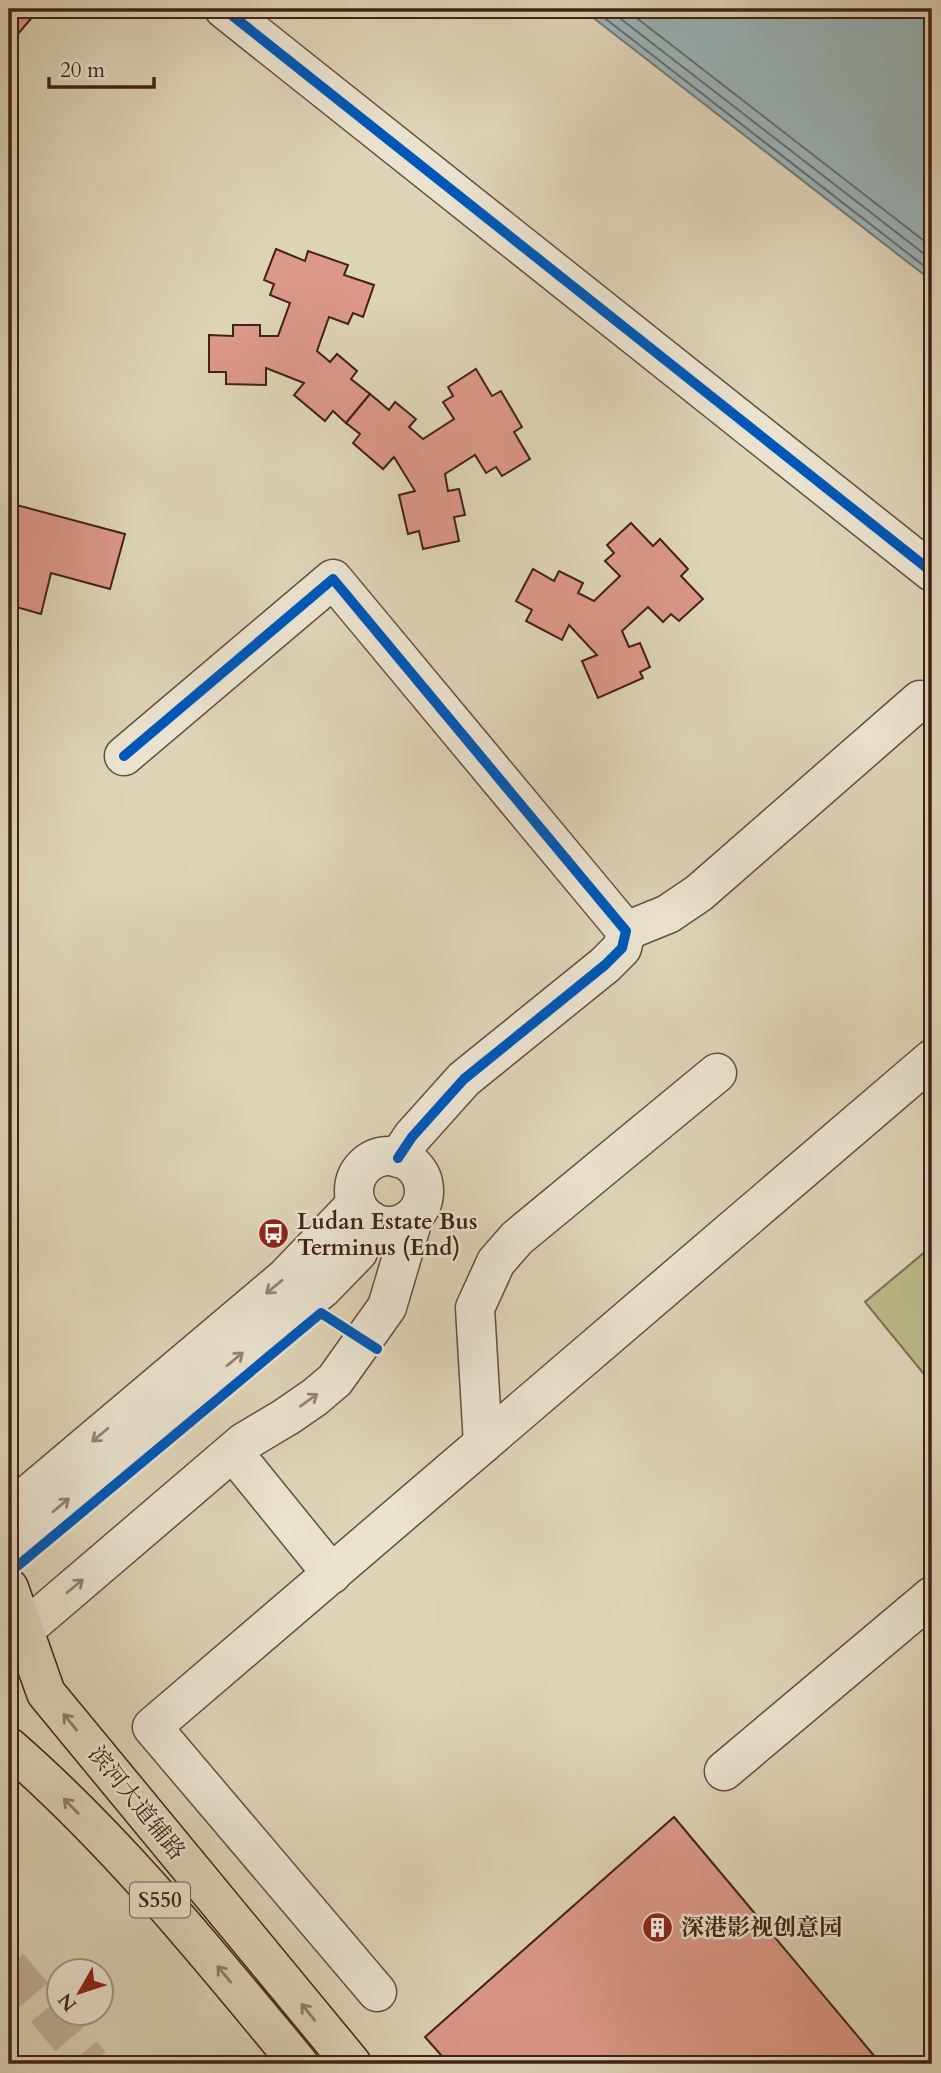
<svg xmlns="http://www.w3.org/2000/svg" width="941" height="2073" font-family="Cardo,'Noto Serif SC',serif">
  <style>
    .green { fill: #baba89; stroke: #7e6e50; stroke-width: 2 }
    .water { fill: #99b5ba; stroke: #767a78; stroke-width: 2 }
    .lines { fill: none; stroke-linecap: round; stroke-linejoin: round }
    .shore { stroke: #6d6c68; stroke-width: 2 }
    .building { fill: #dc9888; stroke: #412216; stroke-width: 2 }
    .highway-tunnel { stroke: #bfb097; stroke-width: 38; stroke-dasharray: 38 19; stroke-linecap: butt }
    .minor-casing { stroke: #684e3e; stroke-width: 41 }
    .major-casing { stroke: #412216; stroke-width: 41 }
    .highway-casing { stroke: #412216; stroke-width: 41 }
    .minor { stroke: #eae3d0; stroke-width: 38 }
    .major { stroke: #ded4b7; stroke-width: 38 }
    .highway { stroke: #ded4b7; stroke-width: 38 }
    .cycleway-casing { stroke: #eae3d0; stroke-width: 15 }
    .cycleway { stroke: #0057b8; stroke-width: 10 }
    .oneway { stroke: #968273 }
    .oneway2 { stroke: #907b66 }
    .labels { text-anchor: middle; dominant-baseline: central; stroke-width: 5; stroke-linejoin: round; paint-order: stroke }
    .shield { fill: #eae3d0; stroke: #745c4e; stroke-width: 2 }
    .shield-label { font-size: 21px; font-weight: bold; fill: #412216 }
    .poi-label { font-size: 23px; font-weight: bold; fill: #412216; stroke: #eae3d0; text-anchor: start }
    .street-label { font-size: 23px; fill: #412216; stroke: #eae3d0 }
  </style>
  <rect width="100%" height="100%" fill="#ded4b7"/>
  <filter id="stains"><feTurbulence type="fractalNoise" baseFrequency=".00286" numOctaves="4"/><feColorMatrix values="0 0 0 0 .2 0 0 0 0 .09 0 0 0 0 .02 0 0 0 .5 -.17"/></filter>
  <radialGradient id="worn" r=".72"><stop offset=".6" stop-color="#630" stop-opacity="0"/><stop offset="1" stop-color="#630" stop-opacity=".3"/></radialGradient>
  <polygon class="green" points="932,1246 932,1384 865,1302"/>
  <polygon class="water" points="582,9 932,9 932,281"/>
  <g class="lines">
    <g class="shore">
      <polyline points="593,9 932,272"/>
      <polyline points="608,9 932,260"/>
      <polyline points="625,9 932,247"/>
    </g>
  </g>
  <g class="building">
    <polygon points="9,9 27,9 34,15 13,40 9,37"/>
    <polygon points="276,249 305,261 308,251 348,265 344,275 374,285 363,317 353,313 348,324 329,317 317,351 330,362 337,354 357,371 351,379 370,394 346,423 333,411 325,421 294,395 304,383 266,368 266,385 226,384 226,372 209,372 209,335 233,336 233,325 260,325 260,336 278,336 290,303 270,295 274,284 264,280"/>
    <polygon points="476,369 492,396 501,391 522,427 514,432 530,459 502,476 496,467 486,473 475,455 445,474 448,491 459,489 465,515 454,517 459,541 423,549 419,531 408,534 399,495 415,491 394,457 383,469 353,443 360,434 346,423 370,394 389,410 395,402 416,419 409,427 423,439 454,419 443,402 453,396 448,387"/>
    <polygon points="9,503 125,534 110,589 51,573 41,614 9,605"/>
    <polygon points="631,523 653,546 660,539 688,569 681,576 703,599 679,621 671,614 663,622 648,607 622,631 629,647 640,643 650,667 640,672 643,678 598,698 582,661 597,655 569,625 562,640 526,621 532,610 516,601 533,569 554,581 559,571 583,583 578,593 594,601 620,576 605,561 614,553 607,545"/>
    <polygon points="674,1817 881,2064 449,2064 425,2037"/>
  </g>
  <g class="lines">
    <polyline class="highway-tunnel" points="9,1966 91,2064"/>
    <defs>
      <g id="minor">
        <polyline points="224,9 932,572"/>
        <polyline points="124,756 333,579 626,931 622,948 605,965 464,1079 412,1137 398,1158"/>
        <polyline points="626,931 668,914 699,893 920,700"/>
        <circle cx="389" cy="1191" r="35"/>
        <polyline points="483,1444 475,1308 496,1262 517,1238 717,1073"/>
        <polyline points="233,1452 332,1574"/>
        <polyline points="9,1511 286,1277 356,1204"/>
        <polyline points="9,1549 278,1324 322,1289 358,1252 370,1220"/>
        <polyline points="23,1631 244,1442 286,1417 315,1397 335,1380 387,1307 414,1216"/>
        <polyline points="724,1771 932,1596"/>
        <polyline points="377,1992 152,1727 932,1059"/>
      </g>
      <polyline id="major" points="9,1588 46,1693 352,2064"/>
      <path id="highway" d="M9,1747c108,94 199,207 290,317"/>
    </defs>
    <use href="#minor" class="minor-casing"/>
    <use href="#major" class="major-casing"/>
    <use href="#highway" class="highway-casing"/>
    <use href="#minor" class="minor"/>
    <use href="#major" class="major"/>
    <use href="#highway" class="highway"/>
    <defs>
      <g id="cycleway">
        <polyline points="224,9 932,572"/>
        <polyline points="124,756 333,579 626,931 622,948 605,965 464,1079 412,1137 398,1158"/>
        <polyline points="9,1573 321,1313 377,1349"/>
      </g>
    </defs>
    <use href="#cycleway" class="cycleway-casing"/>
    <use href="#cycleway" class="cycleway"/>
  </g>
  <defs><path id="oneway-shaft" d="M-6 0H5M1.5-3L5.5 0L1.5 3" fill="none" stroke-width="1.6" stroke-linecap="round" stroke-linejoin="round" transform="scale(1.75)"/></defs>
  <g class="oneway">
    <use href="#oneway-shaft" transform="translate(274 1287) rotate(140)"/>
    <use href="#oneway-shaft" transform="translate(235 1359) rotate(-40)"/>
    <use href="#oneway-shaft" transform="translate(309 1400) rotate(-36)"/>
    <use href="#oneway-shaft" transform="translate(100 1435) rotate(140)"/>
    <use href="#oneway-shaft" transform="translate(61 1505) rotate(-40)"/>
    <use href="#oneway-shaft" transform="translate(75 1586) rotate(-40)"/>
  </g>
  <g class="oneway2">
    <use href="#oneway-shaft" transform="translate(70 1722) rotate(-129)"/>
    <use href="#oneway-shaft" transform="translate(71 1806) rotate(-135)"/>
    <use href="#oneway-shaft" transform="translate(224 1974) rotate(-130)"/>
    <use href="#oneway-shaft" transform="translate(308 2012) rotate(-129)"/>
  </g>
  <defs>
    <symbol id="bus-disc" viewBox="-11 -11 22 22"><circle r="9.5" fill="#8f2418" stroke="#eae3d0"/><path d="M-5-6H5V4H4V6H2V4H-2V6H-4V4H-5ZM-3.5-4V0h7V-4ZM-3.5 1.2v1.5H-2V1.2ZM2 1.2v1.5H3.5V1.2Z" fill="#fff"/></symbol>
    <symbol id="building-disc" viewBox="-11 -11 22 22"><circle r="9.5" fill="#8f2418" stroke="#eae3d0"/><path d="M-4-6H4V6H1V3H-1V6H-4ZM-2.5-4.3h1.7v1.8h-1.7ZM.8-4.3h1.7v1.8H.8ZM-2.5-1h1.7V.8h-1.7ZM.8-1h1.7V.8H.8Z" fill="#fff"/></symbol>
  </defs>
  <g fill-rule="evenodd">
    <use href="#bus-disc" x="256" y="1216" width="35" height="35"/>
    <use href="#building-disc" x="640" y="1910" width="35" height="35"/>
  </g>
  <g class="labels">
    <rect class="shield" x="130" y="1882.5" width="60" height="35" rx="5"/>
    <g class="shield-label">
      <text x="160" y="1900">S550</text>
    </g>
    <g class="poi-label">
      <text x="297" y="1221">Ludan Estate Bus<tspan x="297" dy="26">Terminus (End)</tspan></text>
      <text x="681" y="1927">深港影视创意园</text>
    </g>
    <g class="street-label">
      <text transform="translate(137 1803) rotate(51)">滨河大道辅路</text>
    </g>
  </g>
  <rect width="941" height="2073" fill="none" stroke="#ded4b7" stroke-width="35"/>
  <rect x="10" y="10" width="920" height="2052" fill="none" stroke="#412216" stroke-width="3.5"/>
  <rect x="18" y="18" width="906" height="2038" fill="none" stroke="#412216" stroke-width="2"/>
  <g transform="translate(80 1992) rotate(231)"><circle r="33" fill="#eae3d0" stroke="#a69686" stroke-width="2"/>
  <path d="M0-5L12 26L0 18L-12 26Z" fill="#8f2418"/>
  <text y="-10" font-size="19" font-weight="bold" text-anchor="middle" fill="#412216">N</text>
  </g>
  <path d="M49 77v10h105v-10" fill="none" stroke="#412216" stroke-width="3.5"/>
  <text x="60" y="77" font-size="21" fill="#412216" stroke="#eae3d0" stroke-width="5" paint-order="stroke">20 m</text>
  <rect width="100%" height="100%" filter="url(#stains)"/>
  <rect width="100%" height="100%" fill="url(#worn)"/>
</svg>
